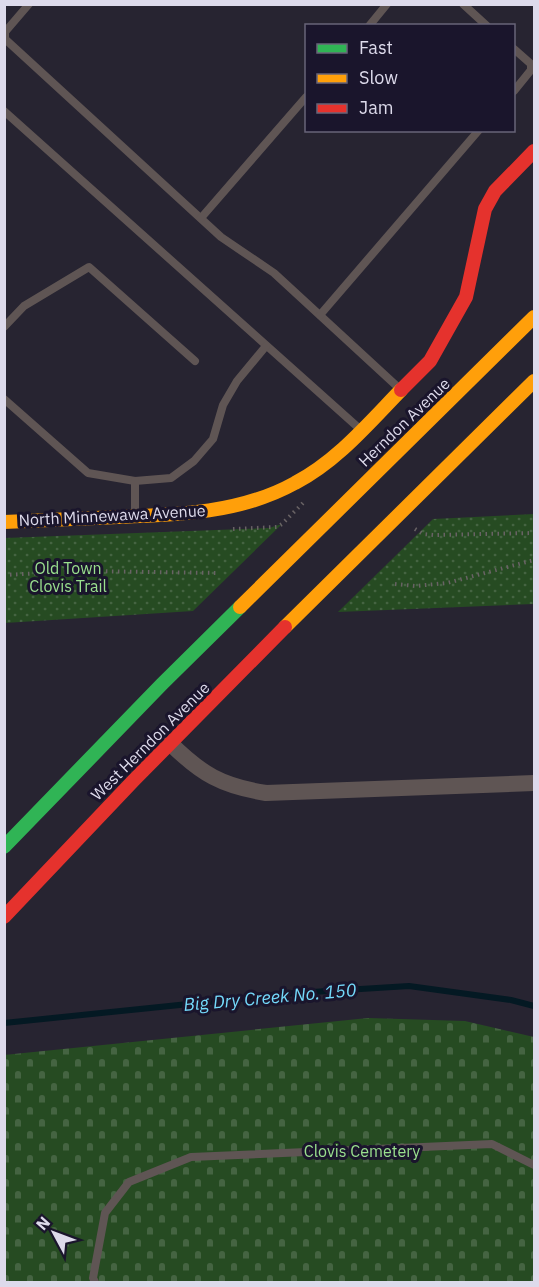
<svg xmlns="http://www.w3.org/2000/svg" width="539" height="1287" font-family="'IBM Plex Sans',sans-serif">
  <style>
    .cemetery { fill: url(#cemetery-stones) }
    .park { fill: url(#park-dots) }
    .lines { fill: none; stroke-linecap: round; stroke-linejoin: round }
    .stream { stroke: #041923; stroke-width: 6 }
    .path { stroke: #696365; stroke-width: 4; stroke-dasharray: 1.5 4.5; stroke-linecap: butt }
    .lane { stroke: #5f5554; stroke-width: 8 }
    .street { stroke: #5f5554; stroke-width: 16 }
    .fast { stroke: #30b455; stroke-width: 14 }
    .slow { stroke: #ff9f0a; stroke-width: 14 }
    .jam { stroke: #e5322d; stroke-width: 14 }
    .labels { text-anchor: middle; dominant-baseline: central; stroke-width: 6; stroke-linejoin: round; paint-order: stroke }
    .street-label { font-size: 16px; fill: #dddaeb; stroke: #1a152c }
    .park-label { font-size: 16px; fill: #9ae08e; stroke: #1a152c }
    .water-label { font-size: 18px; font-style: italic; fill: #74dafb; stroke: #1a152c }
  </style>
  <defs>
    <pattern id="cemetery-stones" width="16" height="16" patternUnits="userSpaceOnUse" patternTransform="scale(1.5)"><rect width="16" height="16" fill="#264b22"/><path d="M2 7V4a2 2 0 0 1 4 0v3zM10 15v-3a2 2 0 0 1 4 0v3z" fill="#456442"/></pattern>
    <pattern id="park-dots" width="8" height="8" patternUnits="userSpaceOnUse" patternTransform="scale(1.5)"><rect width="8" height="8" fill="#264b22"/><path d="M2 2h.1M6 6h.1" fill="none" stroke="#456442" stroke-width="1.8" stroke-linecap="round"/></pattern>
  </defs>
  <rect width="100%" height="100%" fill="#272431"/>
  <polygon class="cemetery" points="368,1018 465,1021 534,1037 534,1282 5,1282 4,1055"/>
  <g class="park">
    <polygon points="534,514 534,604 338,612 433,519"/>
    <polygon points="282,524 193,611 5,623 5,538 269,528"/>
  </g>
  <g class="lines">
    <polyline class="stream" points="4,1023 296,993 409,986 511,1000 534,1006"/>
    <g class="path">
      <polyline points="233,529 277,527 282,524 303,503"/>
      <polyline points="415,529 423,534 434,535 534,533"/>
      <polyline points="4,575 83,571 218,573"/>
      <polyline points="395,584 415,586 447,583 534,560"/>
    </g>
    <g class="lane">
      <polyline points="29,4 5,32 5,39 221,237 274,273 401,390"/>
      <polyline points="463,4 487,26"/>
      <polyline points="369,26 387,4"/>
      <polyline points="514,49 531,64 531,70 514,91"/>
      <polyline points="4,111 361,430"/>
      <polyline points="201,218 306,97"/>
      <polyline points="320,315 479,130"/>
      <polyline points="4,327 24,306 89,267 195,361"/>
      <polyline points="4,399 88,473 135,481 171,478 194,461 213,439 223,405 237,381 266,346"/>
      <polyline points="135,481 135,516"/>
      <polyline points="95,1282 93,1278 105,1213 129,1182 191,1157 492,1144 534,1165"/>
    </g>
    <path class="street" d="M170,743c31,31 52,43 96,50l268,-10"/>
    <polyline class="fast" points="4,847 162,684 240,607"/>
    <g class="slow">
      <path d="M4,522c38,-2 76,-3 114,-5 60,-2 123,-4 177,-34 42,-22 73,-59 106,-93"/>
      <polyline points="240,607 534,317"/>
      <polyline points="285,627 534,381"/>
    </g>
    <g class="jam">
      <polyline points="401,390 430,361 466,297 485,209 495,191 534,151"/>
      <polyline points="4,917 134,780 285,627"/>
    </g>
  </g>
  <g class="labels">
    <g class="street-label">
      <text transform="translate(404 422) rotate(-44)">Herndon Avenue</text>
      <text transform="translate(112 515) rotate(-3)">North Minnewawa Avenue</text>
      <text transform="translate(150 741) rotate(-45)">West Herndon Avenue</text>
    </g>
    <g class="park-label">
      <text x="68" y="568">Old Town<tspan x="68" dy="18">Clovis Trail</tspan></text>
      <text x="362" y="1151">Clovis Cemetery</text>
    </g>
    <g class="water-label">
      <text transform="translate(270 997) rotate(-5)">Big Dry Creek No. 150</text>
    </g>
  </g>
  <rect width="539" height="1287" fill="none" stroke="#dddaeb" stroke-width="12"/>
  <rect x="305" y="24" width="210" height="108" fill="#1a152c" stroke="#686478" stroke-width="1.5"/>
  <rect x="317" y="44" width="30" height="9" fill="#30b455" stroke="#686478" stroke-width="1.5"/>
  <text x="359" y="54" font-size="18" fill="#dddaeb">Fast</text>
  <rect x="317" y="74" width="30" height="9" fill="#ff9f0a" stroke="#686478" stroke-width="1.5"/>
  <text x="359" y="84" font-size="18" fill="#dddaeb">Slow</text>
  <rect x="317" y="104" width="30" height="9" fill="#e5322d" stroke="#686478" stroke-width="1.5"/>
  <text x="359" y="114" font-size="18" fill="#dddaeb">Jam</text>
  <g transform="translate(54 1233) rotate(311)" stroke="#1a152c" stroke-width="4.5" paint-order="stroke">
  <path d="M0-4.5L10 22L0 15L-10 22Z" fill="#dddaeb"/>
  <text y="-9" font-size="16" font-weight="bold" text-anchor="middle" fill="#dddaeb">N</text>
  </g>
</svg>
